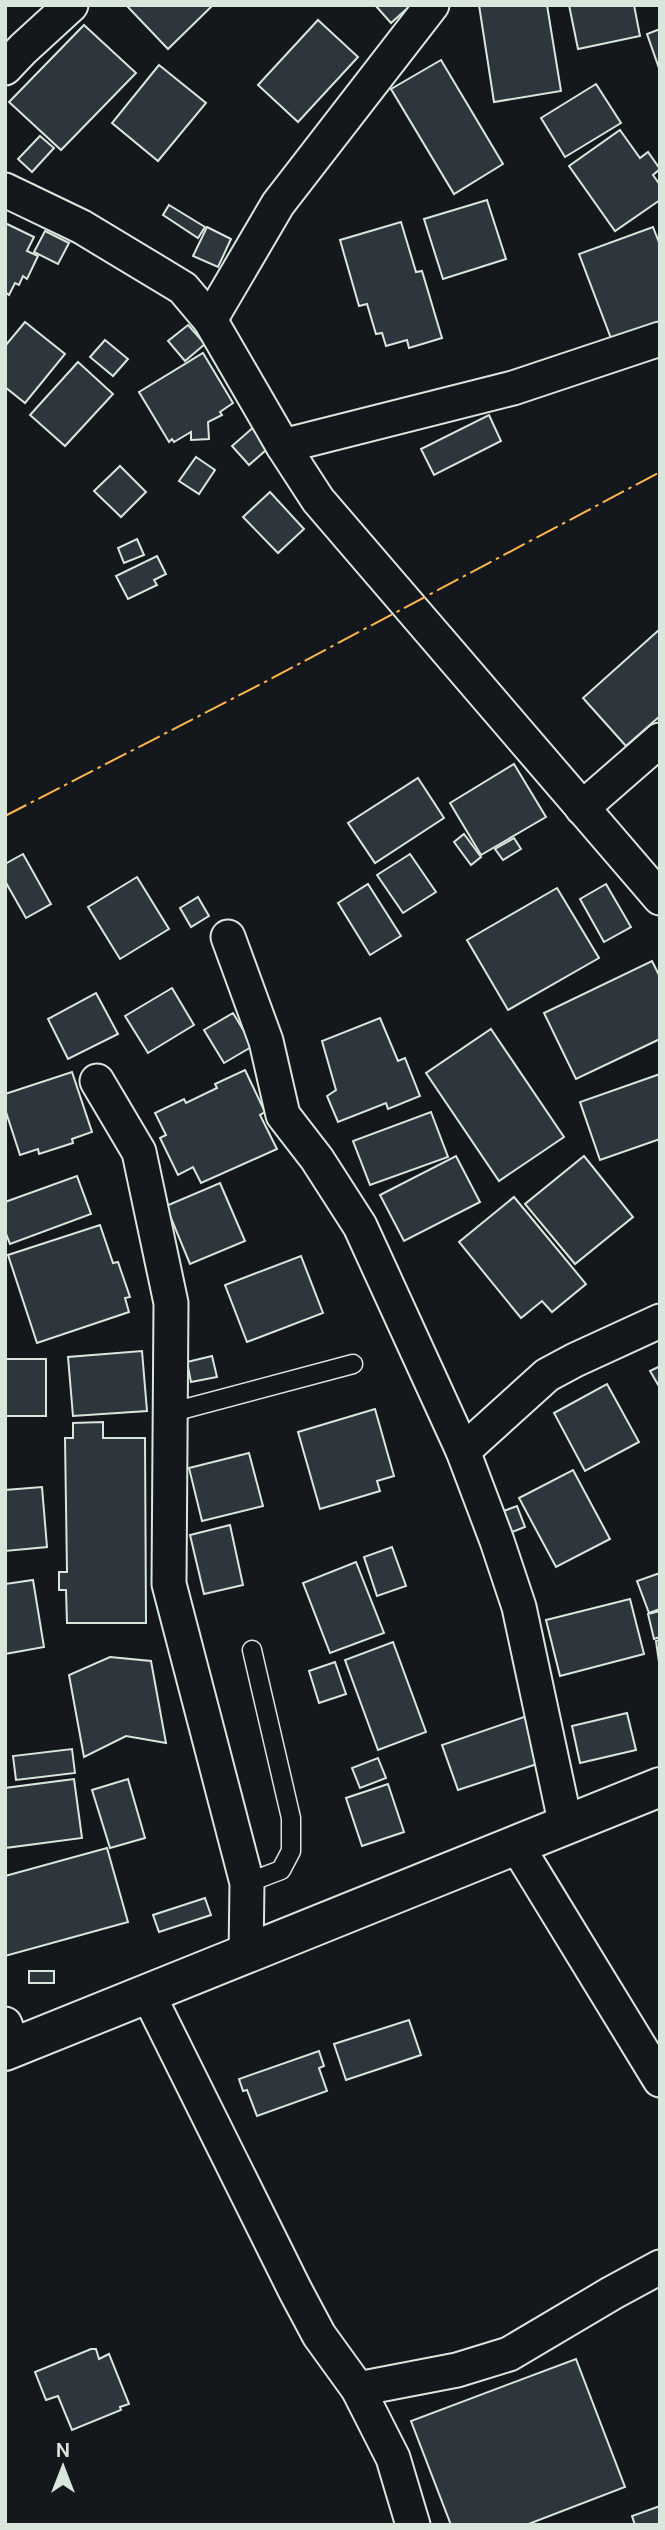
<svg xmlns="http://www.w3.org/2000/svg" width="665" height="2530" font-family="'DM Sans',sans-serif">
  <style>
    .building { fill: #2c363c; stroke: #d8e6dc; stroke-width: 2 }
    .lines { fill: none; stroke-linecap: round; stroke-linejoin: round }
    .lane-casing { stroke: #d8e6dc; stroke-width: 21 }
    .street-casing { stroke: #d8e6dc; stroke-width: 37 }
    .secondary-casing { stroke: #d8e6dc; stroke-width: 42 }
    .lane { stroke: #14181c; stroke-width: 18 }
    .street { stroke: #14181c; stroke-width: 33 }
    .secondary { stroke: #14181c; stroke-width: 38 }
    .power { stroke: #ffb74d; stroke-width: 2; stroke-dasharray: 24 5 3.5 5; stroke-linecap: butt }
  </style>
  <rect width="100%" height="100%" fill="#14181c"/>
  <g class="building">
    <polygon points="126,5 213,5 168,49"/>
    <polygon points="375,5 411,5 391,23"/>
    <polygon points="479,5 547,5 561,91 494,102"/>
    <polygon points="569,5 634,5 640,36 578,49"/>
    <polygon points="318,20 358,57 298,122 258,85"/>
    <polygon points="84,25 136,73 61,150 9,102"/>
    <polygon points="660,29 660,71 647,34"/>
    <polygon points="441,60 503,164 454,194 391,89"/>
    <polygon points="159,65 206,103 158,161 112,123"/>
    <polygon points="596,84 621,123 565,157 541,118"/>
    <polygon points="620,130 640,158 648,152 660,169 653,175 660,185 660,200 615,231 569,166"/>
    <polygon points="40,136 54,148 32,172 18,159"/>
    <polygon points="487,200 506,259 443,279 424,219"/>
    <polygon points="169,205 205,227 198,238 163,215"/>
    <polygon points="401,222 416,272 422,271 442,338 409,348 407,340 386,346 382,333 376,334 367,304 359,306 340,240"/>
    <polygon points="5,223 34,237 27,251 38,256 27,279 23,276 19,285 15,283 9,295 5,292"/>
    <polygon points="207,227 231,239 218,267 193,256"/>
    <polygon points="653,227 660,245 660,323 612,341 579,254"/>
    <polygon points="45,231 69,243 58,264 34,252"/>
    <polygon points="25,322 65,354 25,403 5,387 5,346"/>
    <polygon points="188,325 205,344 185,361 168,341"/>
    <polygon points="105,340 128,359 113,376 90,357"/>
    <polygon points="203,353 233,403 220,412 222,415 208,422 209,439 191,440 191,432 174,442 172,439 169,442 139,392"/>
    <polygon points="78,362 113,394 65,446 30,415"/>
    <polygon points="489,415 501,441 434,475 421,449"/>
    <polygon points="256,425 273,444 249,465 232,446"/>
    <polygon points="196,457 215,470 199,494 179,481"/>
    <polygon points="120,466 146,492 121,517 94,491"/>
    <polygon points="270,492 304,529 278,553 243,517"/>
    <polygon points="137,539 144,555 124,563 118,548"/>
    <polygon points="157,556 166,574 154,580 157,585 128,599 116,576"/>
    <polygon points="660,629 660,716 626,746 583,698"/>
    <polygon points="514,764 546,817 481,855 450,803"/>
    <polygon points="418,778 444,818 375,863 348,823"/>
    <polygon points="464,834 481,857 471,865 454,842"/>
    <polygon points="514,838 521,849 503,860 495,849"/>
    <polygon points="23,854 51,904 26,918 5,881 5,864"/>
    <polygon points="410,854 436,892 403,913 377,875"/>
    <polygon points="137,877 169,929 120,959 88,907"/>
    <polygon points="368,884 401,936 370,955 338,903"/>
    <polygon points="606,884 631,927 604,942 580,899"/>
    <polygon points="557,888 599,958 508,1010 467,940"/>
    <polygon points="198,897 209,916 191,927 180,908"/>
    <polygon points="652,961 660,977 660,1039 576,1079 544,1013"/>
    <polygon points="172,988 194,1025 148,1053 125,1016"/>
    <polygon points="96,993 118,1034 68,1059 48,1019"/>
    <polygon points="233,1013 253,1046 224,1063 204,1030"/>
    <polygon points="380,1018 398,1061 405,1058 420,1096 388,1109 386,1103 338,1122 327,1096 336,1090 322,1041"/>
    <polygon points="491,1029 564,1137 499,1181 426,1073"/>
    <polygon points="245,1070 265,1112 260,1115 277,1149 201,1183 193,1167 178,1175 160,1138 166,1135 155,1113 184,1099 186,1103 217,1088 215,1084"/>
    <polygon points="72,1072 92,1132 72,1139 73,1143 39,1154 38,1149 20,1155 5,1109 5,1094"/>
    <polygon points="660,1074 660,1139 600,1160 580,1102"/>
    <polygon points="431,1112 448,1157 370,1185 353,1141"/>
    <polygon points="456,1156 480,1202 404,1241 380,1195"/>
    <polygon points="584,1156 633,1217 575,1264 525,1204"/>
    <polygon points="77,1176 91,1214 10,1244 5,1231 5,1202"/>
    <polygon points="220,1183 245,1241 190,1264 166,1206"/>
    <polygon points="514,1197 586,1284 552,1312 542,1301 521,1318 459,1242"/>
    <polygon points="100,1225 113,1263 118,1262 130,1297 125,1298 129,1312 37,1343 8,1255"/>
    <polygon points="301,1256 323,1313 247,1342 225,1285"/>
    <polygon points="142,1351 147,1411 73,1416 68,1357"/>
    <polygon points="212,1356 217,1377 191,1382 187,1362"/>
    <rect x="5" y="1359" width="41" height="57"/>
    <polygon points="660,1366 660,1388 650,1371"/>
    <polygon points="607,1384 639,1442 585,1471 554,1413"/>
    <polygon points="375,1409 394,1476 377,1481 380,1491 320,1509 298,1432"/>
    <polygon points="103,1422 103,1438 145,1438 146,1623 67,1623 66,1590 59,1590 59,1572 67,1572 65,1438 73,1438 73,1423"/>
    <polygon points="249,1453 263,1506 202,1521 189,1468"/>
    <polygon points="573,1470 610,1539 556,1567 519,1498"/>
    <polygon points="42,1487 47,1547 5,1551 5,1490"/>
    <polygon points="517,1506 525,1527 502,1536 493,1515"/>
    <polygon points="230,1525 243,1585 204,1594 190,1535"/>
    <polygon points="392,1547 406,1586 377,1596 364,1557"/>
    <polygon points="356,1562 384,1633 330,1653 303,1583"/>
    <polygon points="660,1573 660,1609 649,1613 637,1581"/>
    <polygon points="33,1580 44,1647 5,1654 5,1584"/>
    <polygon points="630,1599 644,1654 560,1676 546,1620"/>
    <polygon points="660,1611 660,1637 654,1639 648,1614"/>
    <polygon points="660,1640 660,1669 656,1641"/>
    <polygon points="393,1642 426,1732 378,1750 345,1660"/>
    <polygon points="110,1657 151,1661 166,1743 126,1736 84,1757 69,1675"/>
    <polygon points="335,1662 346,1694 319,1703 309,1671"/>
    <polygon points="627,1713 636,1750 580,1763 572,1726"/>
    <polygon points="527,1716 543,1762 458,1790 442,1745"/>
    <polygon points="72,1749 75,1773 16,1780 13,1756"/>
    <polygon points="378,1758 386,1778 360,1788 352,1768"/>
    <polygon points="74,1779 82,1838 5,1848 5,1788"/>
    <polygon points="128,1779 145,1838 110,1848 92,1790"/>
    <polygon points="388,1784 404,1832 362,1846 346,1798"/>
    <polygon points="107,1848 128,1922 5,1956 5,1876"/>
    <polygon points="205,1898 211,1915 159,1932 153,1915"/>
    <rect x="29" y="1971" width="25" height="12"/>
    <polygon points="409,2020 421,2055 346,2080 334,2044"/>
    <polygon points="319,2051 324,2066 319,2068 327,2091 257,2116 247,2090 243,2091 239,2079"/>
    <polygon points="91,2349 96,2349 99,2359 109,2354 129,2404 120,2407 121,2410 72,2430 58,2396 46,2400 35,2372"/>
    <polygon points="576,2359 625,2487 526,2525 451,2525 411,2421"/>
    <polygon points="660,2506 660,2525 635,2525 632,2516"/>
  </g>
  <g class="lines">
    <defs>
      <g id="lane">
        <polyline points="169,1413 353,1364"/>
        <polyline points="247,1883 281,1870 291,1851 291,1818 252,1650"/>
      </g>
      <g id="street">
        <polyline points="5,68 23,49 71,5"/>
        <polyline points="5,190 82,227 183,288 210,320 283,446 318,500 660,898"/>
        <polyline points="210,320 278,204 432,5"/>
        <polyline points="283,446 513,388 660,339"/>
        <polyline points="582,808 660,740"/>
        <polyline points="228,937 266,1041 283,1115 317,1159 360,1226 463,1451 497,1541 519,1607 566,1826"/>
        <polyline points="97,1081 139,1152 171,1303 169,1584 247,1883 246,1956"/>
        <polyline points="463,1451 547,1375 575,1360 660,1321"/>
        <polyline points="517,1846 660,2080"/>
        <polyline points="148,1994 295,2290 319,2335 358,2389 393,2458 413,2525"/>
        <polyline points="5,2024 14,2048"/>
        <polyline points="358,2389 457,2370 509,2354 612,2293 660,2267"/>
      </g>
      <polyline id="secondary" points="5,2051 660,1787"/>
    </defs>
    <use href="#lane" class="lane-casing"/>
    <use href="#street" class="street-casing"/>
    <use href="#secondary" class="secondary-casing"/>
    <use href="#lane" class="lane"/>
    <use href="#street" class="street"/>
    <use href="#secondary" class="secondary"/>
    <polyline class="power" points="5,816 263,683 660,472"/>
  </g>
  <rect width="665" height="2530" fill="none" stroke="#d8e6dc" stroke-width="14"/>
  <g transform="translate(63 2467)" stroke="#14181c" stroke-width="5" paint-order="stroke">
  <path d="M0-5L12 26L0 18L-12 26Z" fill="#d8e6dc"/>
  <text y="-10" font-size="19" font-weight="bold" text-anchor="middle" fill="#d8e6dc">N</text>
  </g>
</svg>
